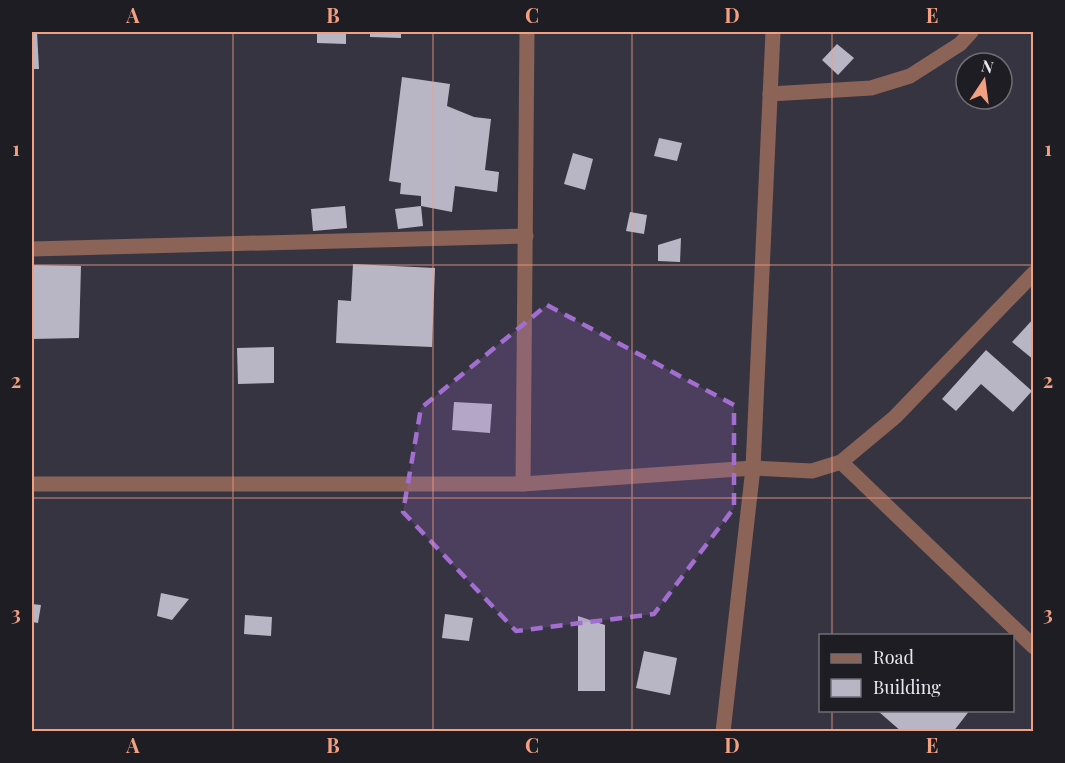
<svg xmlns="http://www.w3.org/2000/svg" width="1065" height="763" font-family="'Playfair Display',serif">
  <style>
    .building { fill: #b8b5c5 }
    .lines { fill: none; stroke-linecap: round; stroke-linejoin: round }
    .minor { stroke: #8b6457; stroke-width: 15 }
    .marked { fill: #a26ed0; fill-opacity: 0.2; stroke: #a26ed0; stroke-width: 4.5; stroke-dasharray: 12 8; stroke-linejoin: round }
    .grid { fill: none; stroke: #f39f82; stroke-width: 1.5; stroke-opacity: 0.55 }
    .neatline { fill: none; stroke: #f39f82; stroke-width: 2 }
    .grid-label { font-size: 20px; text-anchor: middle; font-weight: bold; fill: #f39f82 }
  </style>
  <rect width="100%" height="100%" fill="#373442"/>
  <g class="building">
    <polygon points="32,32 37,32 39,69 32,69"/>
    <polygon points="317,32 346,32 346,44 317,43"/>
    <polygon points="370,32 401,32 401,38 370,37"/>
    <polygon points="837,44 854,58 838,75 822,60"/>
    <polygon points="402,77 450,84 447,106 474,117 491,119 485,170 499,172 497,192 455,186 452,212 421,206 423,226 398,229 395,209 421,206 421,196 400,194 401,183 389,181"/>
    <polygon points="659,138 682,143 677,161 654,156"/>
    <polygon points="573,153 593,159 585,190 564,184"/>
    <polygon points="345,206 347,228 313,231 311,209"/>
    <polygon points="630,212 647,215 644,234 626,231"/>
    <polygon points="681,238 680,262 658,261 658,245"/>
    <polygon points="353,264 435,268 432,347 336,343 338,300 351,301"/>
    <polygon points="32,265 81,266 79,338 32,339"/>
    <polygon points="1034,318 1034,360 1012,342"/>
    <polygon points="274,347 274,383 238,384 237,348"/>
    <polygon points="986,350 1032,391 1013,412 981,384 956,411 942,399"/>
    <polygon points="454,402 492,404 490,433 452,430"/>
    <polygon points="161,593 189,599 172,620 157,616"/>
    <polygon points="32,604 41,605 38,623 32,622"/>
    <polygon points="445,614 473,618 469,641 442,638"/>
    <polygon points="245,615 272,617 271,636 244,634"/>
    <polygon points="578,616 605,625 605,691 578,691"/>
    <polygon points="644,651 677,658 670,695 636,688"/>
    <polygon points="881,710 970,710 953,732 902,732 879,712"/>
  </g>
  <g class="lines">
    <g class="minor">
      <polyline points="770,94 871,88 910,76 960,44 971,32"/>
      <polyline points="32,249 526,236"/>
      <polyline points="841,462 1034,647"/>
      <polyline points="32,484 523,484 753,468 812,471 841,462 895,417 1034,273"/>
      <polyline points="523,484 527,32"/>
      <polyline points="723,732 753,468 773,32"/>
    </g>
  </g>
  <path class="marked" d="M547,305l187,100v103l-80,106 -138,17 -113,-119 18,-104z"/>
  <path class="grid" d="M233,32v700M433,32v700M632,32v700M832,32v604M32,265h1002M32,498h1002M832,710v22"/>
  <rect width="1065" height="763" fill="none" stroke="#1e1d23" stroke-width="66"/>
  <rect x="819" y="634" width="195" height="78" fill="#1e1d23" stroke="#6f6e75" stroke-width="1.5"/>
  <rect x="831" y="654" width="30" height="9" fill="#8b6457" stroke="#6f6e75" stroke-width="1.5"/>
  <text x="873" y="664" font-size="18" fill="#e9e8f1">Road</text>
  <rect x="831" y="679" width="30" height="18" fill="#b8b5c5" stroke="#6f6e75" stroke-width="1.5"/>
  <text x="873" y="694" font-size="18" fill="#e9e8f1">Building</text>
  <g transform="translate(984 81) rotate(13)"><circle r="28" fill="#1e1d23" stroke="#6f6e75" stroke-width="1.5"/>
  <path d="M0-4.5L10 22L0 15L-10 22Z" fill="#f39f82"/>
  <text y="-9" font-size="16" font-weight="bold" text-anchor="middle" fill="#e9e8f1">N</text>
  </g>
  <rect x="33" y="33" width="999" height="697" class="neatline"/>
  <g class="grid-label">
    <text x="133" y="23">A</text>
    <text x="333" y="23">B</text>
    <text x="532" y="23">C</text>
    <text x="732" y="23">D</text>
    <text x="932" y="23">E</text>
    <text x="16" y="156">1</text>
    <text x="1048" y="156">1</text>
    <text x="16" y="388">2</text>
    <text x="1048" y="388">2</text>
    <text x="16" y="621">3</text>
    <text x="1048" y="621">3</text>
    <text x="133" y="753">A</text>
    <text x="333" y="753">B</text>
    <text x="532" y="753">C</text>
    <text x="732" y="753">D</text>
    <text x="932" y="753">E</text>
  </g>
</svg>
